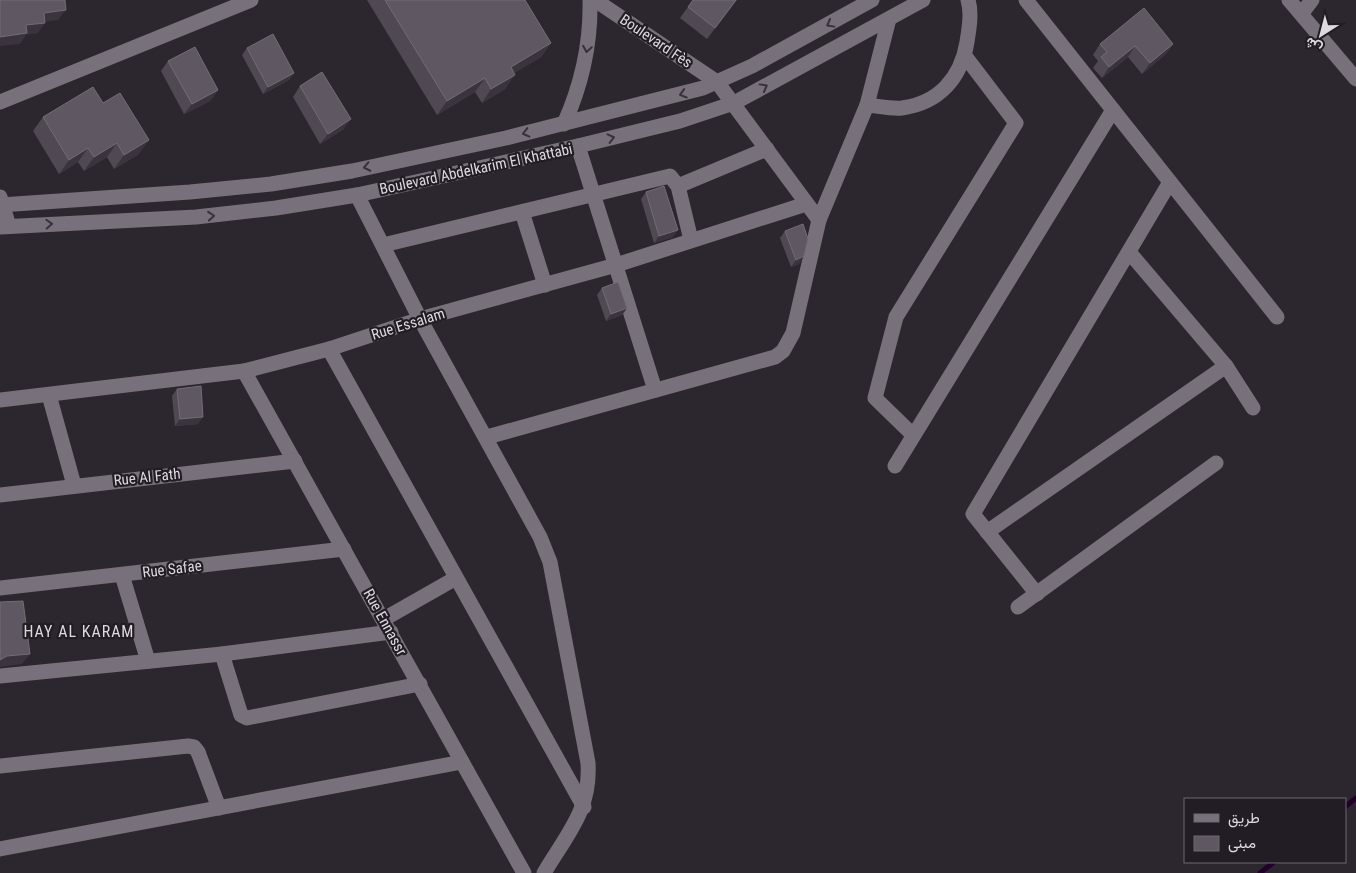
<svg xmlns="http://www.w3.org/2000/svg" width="1356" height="873" font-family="'Roboto Condensed',Vazirmatn,sans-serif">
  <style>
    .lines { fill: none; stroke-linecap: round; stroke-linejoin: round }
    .stream { stroke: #22002c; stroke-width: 5 }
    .street { stroke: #78707b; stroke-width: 15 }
    .secondary { stroke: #78707b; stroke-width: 15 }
    .wall { fill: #504953 }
    .shaded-wall { fill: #3b343e }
    .building { fill: #5f5862; stroke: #736c75 }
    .oneway { stroke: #38313a }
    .labels { text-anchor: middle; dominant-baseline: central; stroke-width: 4.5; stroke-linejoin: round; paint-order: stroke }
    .street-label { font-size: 15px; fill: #ded9df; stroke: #221c24 }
    .neighbourhood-label { font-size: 16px; letter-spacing: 1px; fill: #ded9df; stroke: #221c24 }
  </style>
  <rect width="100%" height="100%" fill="#2c262e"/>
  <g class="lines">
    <g class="stream">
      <polyline points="1345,807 1356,798"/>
      <polyline points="1260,873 1274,862"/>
    </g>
    <g class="street">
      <polyline points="1026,0 1277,317"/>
      <polyline points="1289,0 1356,79"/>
      <polyline points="1302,13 1312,0"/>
      <polyline points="0,102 251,0"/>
      <path d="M867,105c11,1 24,4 35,3 37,-5 59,-30 65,-66 2,-13 5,-29 1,-42"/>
      <polyline points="578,146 655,390"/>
      <polyline points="678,186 767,149"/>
      <path d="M357,195l63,124 120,218 10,25 38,201c3,47 -21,71 -44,110"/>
      <polyline points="0,197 9,226"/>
      <polyline points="522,212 545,285"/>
      <polyline points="819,220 867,105 889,19"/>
      <polyline points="383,245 670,176 678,186 691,240"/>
      <polyline points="1129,252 1226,366 1253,408"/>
      <polyline points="329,349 584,807"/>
      <polyline points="244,371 524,873"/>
      <polyline points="49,395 74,485"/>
      <polyline points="0,400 244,371 329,349 420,319 616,265 806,204"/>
      <polyline points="913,435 875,398 896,317 1016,123 965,56"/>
      <polyline points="487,437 775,357 783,351 793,333 819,220 717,82 595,0"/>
      <polyline points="895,466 1113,110"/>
      <polyline points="0,495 295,461"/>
      <polyline points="987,532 1226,366"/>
      <polyline points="122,575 148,661"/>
      <polyline points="0,588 344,549"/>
      <polyline points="1037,594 973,514 1170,182"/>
      <polyline points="1018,607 1216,463"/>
      <polyline points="384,619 456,578"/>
      <polyline points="222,654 241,715 247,718 420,684"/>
      <polyline points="0,676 222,654 391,632"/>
      <polyline points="0,766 188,746 194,747 198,752 219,808"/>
      <polyline points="0,849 462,762"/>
    </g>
    <g class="secondary">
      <path d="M564,124c18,-40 27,-80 26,-124"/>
      <polyline points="0,205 190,192 271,184 352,171 506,138 703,88 752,66 872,0"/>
      <polyline points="0,227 196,217 276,208 357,195 578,146 680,121 734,103 923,0"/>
    </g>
  </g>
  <g class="wall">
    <polygon points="367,0 525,0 551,43 541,57 514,73 505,89 482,103 475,92 437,115"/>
    <polygon points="693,0 737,0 707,39 680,18"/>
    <polygon points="1100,44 1173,44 1166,54 1142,74 1128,57 1102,78 1093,68 1098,61 1093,55"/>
    <polygon points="247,48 294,73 289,80 263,94 242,55"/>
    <polygon points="168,61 218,90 210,101 184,114 161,71"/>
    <polygon points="300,86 344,129 320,144 293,97"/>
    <polygon points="103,103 139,154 114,169 107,157 84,171 78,162 59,174 33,131 43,117"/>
    <polygon points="646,192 673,237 654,243 641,199"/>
    <polygon points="785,231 799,264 791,267 780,238"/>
    <polygon points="602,288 627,308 622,315 606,321 597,295"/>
    <polygon points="177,389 198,424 175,426 172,396"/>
  </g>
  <g class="shaded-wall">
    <polygon points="736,0 735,3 707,39 715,28"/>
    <polygon points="66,10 58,20 36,23 44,13"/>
    <polygon points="45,23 38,33 26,35 20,44 0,46 0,37 26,25"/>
    <polygon points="551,43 541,57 501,81 511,67"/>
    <polygon points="1173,44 1166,54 1142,74 1150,63"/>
    <polygon points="1135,46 1128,57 1102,78 1109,67"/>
    <polygon points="294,73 289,80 263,94 268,87"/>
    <polygon points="515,75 505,89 482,103 491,89"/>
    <polygon points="485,78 475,92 437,115 447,101"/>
    <polygon points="218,90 210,101 184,114 192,104"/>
    <polygon points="351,119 344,129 320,144 328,134"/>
    <polygon points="149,140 139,154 114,169 124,155"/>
    <polygon points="117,143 107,157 84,171 94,157"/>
    <polygon points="88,148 78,162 59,174 69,160"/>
    <polygon points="678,230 673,237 654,243 659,236"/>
    <polygon points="804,256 799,264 791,267 796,260"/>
    <polygon points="627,308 622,315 606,321 611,314"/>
    <polygon points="203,417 198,424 175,426 180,419"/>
    <polygon points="30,654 22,664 0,667 0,660 7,656"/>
  </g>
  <g class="building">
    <polygon points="0,0 65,0 66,10 44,13 45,23 26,25 27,33 0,37"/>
    <polygon points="385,0 525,0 551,43 511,67 515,75 491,89 485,78 447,101"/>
    <polygon points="693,0 736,0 715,28 688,7"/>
    <polygon points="1144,8 1173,44 1150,63 1135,46 1109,67 1101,57 1107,52 1100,44"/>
    <polygon points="273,34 294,73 268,87 247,48"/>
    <polygon points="195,47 218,90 192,104 168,61"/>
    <polygon points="322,72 351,119 328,134 300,86"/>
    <polygon points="93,87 103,103 120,93 149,140 124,155 117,143 94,157 88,148 69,160 43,117"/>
    <polygon points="664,186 678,230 659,236 646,192"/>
    <polygon points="803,224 808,239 804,256 796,260 785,231"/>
    <polygon points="618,282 627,308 611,314 602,288"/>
    <polygon points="201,386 203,417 180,419 177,389"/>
    <polygon points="23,601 30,654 7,656 0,660 0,602"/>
  </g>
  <defs><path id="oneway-chevron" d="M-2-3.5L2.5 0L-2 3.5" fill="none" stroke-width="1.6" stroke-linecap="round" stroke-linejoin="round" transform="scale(1.25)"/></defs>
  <g class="oneway">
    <use href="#oneway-chevron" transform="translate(830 24) rotate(151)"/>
    <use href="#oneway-chevron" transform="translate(587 49) rotate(99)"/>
    <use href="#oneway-chevron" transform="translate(764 87) rotate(-29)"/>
    <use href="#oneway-chevron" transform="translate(683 94) rotate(163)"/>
    <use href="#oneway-chevron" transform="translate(526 133) rotate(166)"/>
    <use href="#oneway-chevron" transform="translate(611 138) rotate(-14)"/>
    <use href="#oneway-chevron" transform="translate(367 167) rotate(168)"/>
    <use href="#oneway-chevron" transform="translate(211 216) rotate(-5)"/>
    <use href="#oneway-chevron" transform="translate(49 224) rotate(-3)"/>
  </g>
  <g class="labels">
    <g class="street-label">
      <text transform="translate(656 41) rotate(34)">Boulevard Fès</text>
      <text transform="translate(476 169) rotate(-12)">Boulevard Abdelkarim El Khattabi</text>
      <text transform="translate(408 324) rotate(-17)">Rue Essalam</text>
      <text transform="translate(147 477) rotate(-6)">Rue Al Fath</text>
      <text transform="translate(172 569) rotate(-7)">Rue Safae</text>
      <text transform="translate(385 622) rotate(61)">Rue Ennassr</text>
    </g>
    <g class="neighbourhood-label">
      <text x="79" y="631">HAY AL KARAM</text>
    </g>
  </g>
  <rect x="1184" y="798" width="162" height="65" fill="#221c24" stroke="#6d686f"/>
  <rect x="1194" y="814" width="25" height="8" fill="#78707b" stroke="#6d686f"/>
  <text x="1228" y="823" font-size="15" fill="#ded9df">طريق</text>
  <rect x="1194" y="836" width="25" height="15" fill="#5f5862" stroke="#6d686f"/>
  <text x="1228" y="848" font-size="15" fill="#ded9df">مبنى</text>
  <g transform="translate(1321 35) rotate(216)" stroke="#221c24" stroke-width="4" paint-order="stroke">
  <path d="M0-4L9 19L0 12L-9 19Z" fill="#ded9df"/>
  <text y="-8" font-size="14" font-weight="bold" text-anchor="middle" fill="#ded9df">ش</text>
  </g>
</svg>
